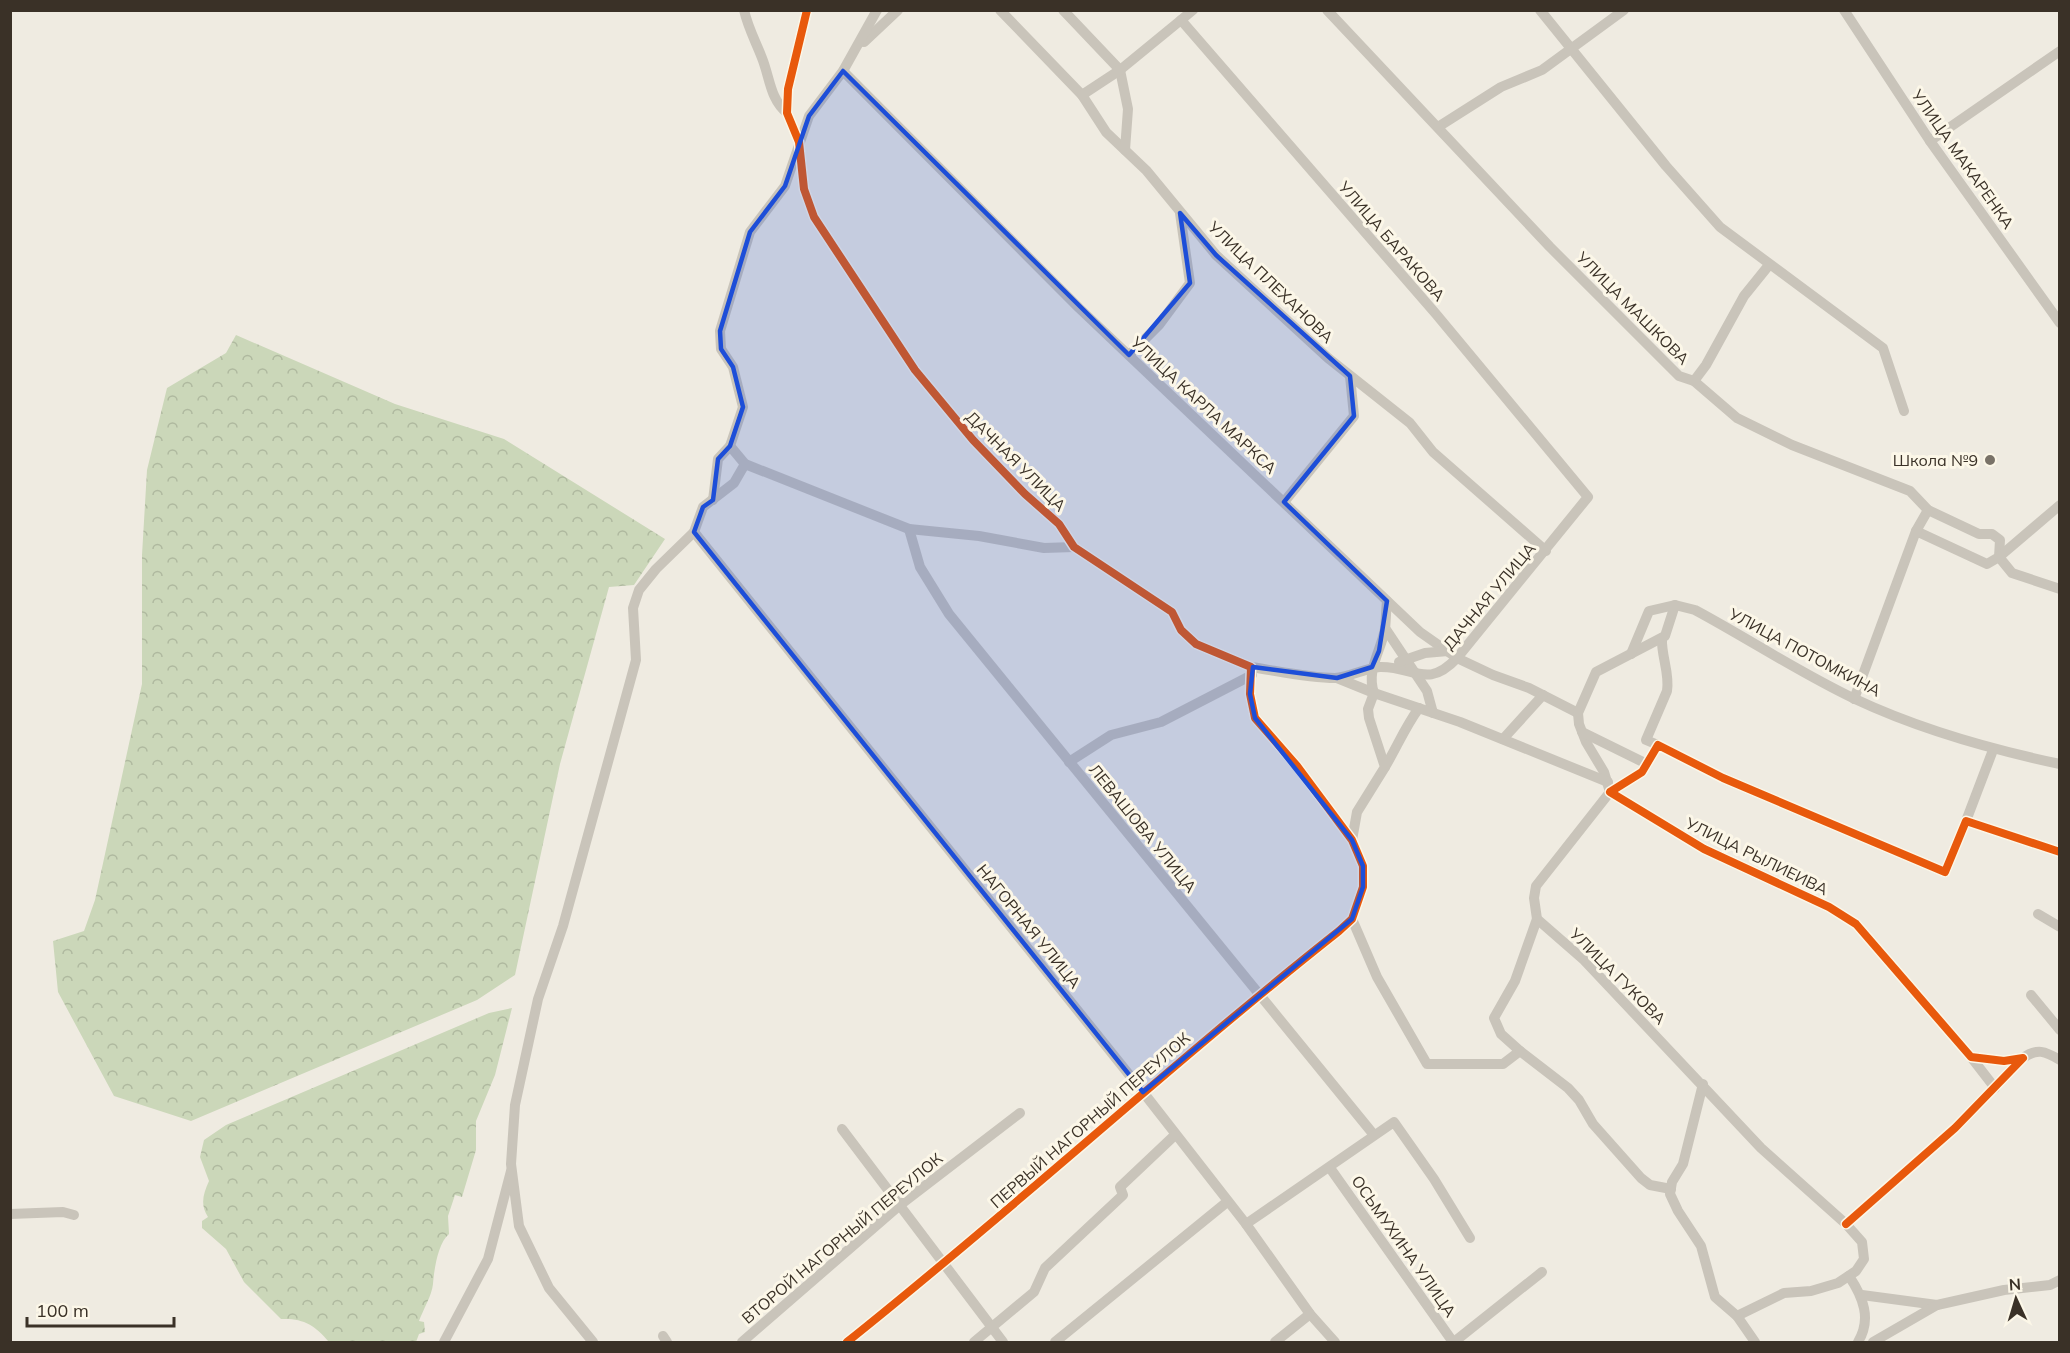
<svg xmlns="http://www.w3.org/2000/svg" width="2070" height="1353" font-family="Mulish,sans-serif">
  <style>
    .forest { fill: url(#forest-crowns) }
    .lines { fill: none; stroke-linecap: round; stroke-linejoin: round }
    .minor { stroke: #c9c4ba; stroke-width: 10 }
    .cycleway-casing { stroke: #fcf7e8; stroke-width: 11 }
    .cycleway { stroke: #e8590c; stroke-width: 8 }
    .marked { fill: #1d4ed8; fill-opacity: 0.2; stroke: #1d4ed8; stroke-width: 4.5; stroke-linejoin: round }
    .poi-dot { fill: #797268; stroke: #fcf7e8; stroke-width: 2 }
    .labels { text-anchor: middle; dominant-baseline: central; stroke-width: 6; stroke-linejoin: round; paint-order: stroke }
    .street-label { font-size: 16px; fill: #3a3127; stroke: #fcf7e8 }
    .poi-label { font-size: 16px; fill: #3a3127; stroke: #fcf7e8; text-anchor: end }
  </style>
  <defs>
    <pattern id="forest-crowns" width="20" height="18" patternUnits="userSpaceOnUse" patternTransform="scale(1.5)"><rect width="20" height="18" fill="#cbd7b9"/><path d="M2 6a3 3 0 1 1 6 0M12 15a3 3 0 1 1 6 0" fill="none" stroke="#afb99f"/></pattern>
  </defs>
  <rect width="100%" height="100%" fill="#efebe1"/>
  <g class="forest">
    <polygon points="236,335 395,404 504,439 665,539 634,585 609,587 560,764 515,975 477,1000 191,1121 114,1096 58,992 53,941 84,931 95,900 142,684 142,555 147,470 167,388 226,353"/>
    <path d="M512,1008l-17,67 -19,46v29l-14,47 -7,-2 -7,21 1,18c-11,9 -15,36 -16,50 -1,11 -10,26 -14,37l5,1 1,10 -6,2 -3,8h-87c-14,-17 -26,-24 -48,-23l-37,-37 -18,-33 -24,-21v-7l6,-4c-8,-12 -5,-23 1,-36l-9,-24 4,-17 22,-15 263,-112z"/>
  </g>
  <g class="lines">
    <g class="minor">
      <path d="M744,10c4,18 12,32 18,48 8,20 8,41 25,55"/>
      <path d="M807,10l-19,79 -1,24 12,29 5,47 10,28 101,153 58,70 52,54 34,30 15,23 98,65 9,18 15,14 55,23 -1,27 5,24 42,48 55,74 11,26v21l-11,32 -13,12c-168,133 -325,278 -492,411"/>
      <polyline points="1000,10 1082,95 1106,132 1146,170 1216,255 1328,358 1410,423 1433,452 1546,551"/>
      <polyline points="1063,10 1120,70 1128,109 1125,150"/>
      <path d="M1193,10l-12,10 255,294 152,183 -131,161c-30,32 -43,8 -77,9 -15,1 -30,10 -45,11 -27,0 -57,-7 -84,-11"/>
      <polyline points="1327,10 1550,247 1679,376 1694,381 1737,418 1792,445 1910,491 1928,510 1979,534 1992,534 2000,540 1999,557 2012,573 2060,589"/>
      <polyline points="1540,10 1666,166 1720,227 1883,348 1904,411"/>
      <polyline points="1844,10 1930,141 2060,323"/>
      <polyline points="864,42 898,10"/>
      <polyline points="843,71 1079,308 1420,632 1457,658 1493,675 1529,688 1578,713"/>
      <polyline points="1082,95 1120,70 1181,20"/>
      <polyline points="1438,127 1501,87 1542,70 1624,10"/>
      <polyline points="1930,141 2060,51"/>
      <polyline points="1129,355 1159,325 1190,283 1180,213"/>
      <polyline points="1694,381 1706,365 1744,296 1769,265"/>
      <polyline points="730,446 745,464 909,529 979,536 1044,548 1074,547"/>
      <polyline points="713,500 718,459 730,446 743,407 733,367 721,349 720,331 750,232 785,186 809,116 843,71 877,10"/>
      <polyline points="1284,502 1354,416 1350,376"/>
      <polyline points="909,529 920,567 949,614 1374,1135"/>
      <polyline points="1916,531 1987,564 1999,557 2060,505"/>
      <polyline points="694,532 1143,1092 1246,1224 1310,1314 1335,1342"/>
      <polyline points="1675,605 1665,636 1596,672 1578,713 1579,724 1586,742 1604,772 1610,792 1536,886 1534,898 1537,919 1584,960 1761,1148 1846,1224 1862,1242 1864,1259 1856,1271 1838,1283 1811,1291 1784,1293 1737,1316"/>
      <polyline points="1385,628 1427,691 1433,713"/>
      <path d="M1631,654l18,-43 26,-6 20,5c54,29 105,63 160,89 66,31 134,50 205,65"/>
      <polyline points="1399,662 1425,653 1448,651"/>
      <polyline points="1337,678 1374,693"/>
      <path d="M1374,693c-8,-23 7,-42 11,-64 1,-9 1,-19 2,-28"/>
      <polyline points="1854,699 1916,531 1928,510"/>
      <polyline points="1582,732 1647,764"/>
      <polyline points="1503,739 1543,695"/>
      <path d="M1658,745l-12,-5 21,-49c3,-18 -6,-35 -5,-53"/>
      <polyline points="1069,762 1111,735 1161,722 1252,675"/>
      <path d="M1385,767c12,-20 20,-40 34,-59"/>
      <polyline points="1966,821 1993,750"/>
      <polyline points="1352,840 1357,812 1385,767 1369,718 1368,709 1374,693 1460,722 1608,782"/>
      <polyline points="2038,914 2060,927"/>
      <polyline points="1352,919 1377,977 1427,1064 1503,1064 1520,1051 1501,1034 1494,1018 1515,981 1537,919"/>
      <polyline points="2031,995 2060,1030"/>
      <polyline points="1520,1051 1568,1088 1579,1100 1593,1124 1641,1178 1650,1185 1671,1189"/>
      <polyline points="1971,1057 1995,1088"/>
      <path d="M2023,1058c14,-10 22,-7 37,2"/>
      <polyline points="1703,1084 1683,1164 1672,1182 1670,1194 1678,1211 1701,1246 1715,1297 1737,1316 1755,1342"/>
      <polyline points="842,1129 1003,1342"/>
      <polyline points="1330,1168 1453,1342"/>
      <polyline points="10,1214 63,1212 74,1215"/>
      <polyline points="1246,1224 1394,1122 1434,1179 1470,1238"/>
      <polyline points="1846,1224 1955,1128 2023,1058 2004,1061 1971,1057 1856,924 1829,907 1704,849 1610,792 1642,772 1658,745 1723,778 1945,872 1966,821 2060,852"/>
      <path d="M1849,1276c14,21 23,43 9,66"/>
      <polyline points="1862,1295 1937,1305"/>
      <polyline points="663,1336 667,1342"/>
      <polyline points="444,1342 488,1259 511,1171"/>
      <polyline points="593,1342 549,1288 519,1226 511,1164 515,1105 538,999 563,926 636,660 633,608 639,590 656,569 694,532 703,507 734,483 745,464"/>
      <polyline points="742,1342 900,1205 1020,1113"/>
      <polyline points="974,1342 1034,1292 1045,1268 1123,1195 1120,1187 1175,1135"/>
      <polyline points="1055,1342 1227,1202"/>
      <polyline points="1275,1342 1310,1314"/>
      <polyline points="1454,1342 1542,1272"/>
      <polyline points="1873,1342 1937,1305 2004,1290 2050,1285 2060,1280"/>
    </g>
    <defs>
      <g id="cycleway">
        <path d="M807,10l-19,79 -1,24 12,29 5,47 10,28 101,153 58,70 52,54 34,30 15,23 98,65 9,18 15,14 55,23 -1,27 5,24 42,48 55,74 11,26v21l-11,32 -13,12c-168,133 -325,278 -492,411"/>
        <polyline points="1846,1224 1955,1128 2023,1058 2004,1061 1971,1057 1856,924 1829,907 1704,849 1610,792 1642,772 1658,745 1723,778 1945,872 1966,821 2060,852"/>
      </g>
    </defs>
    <use href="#cycleway" class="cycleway-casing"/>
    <use href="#cycleway" class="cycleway"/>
  </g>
  <path class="marked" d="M843,71l286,284 61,-72 -10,-70 36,42 134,121 4,40 -70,86 103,99 -8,50 -7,16 -35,11 -84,-11 -3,27 5,24 97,122 11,26v21l-11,32 -209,173 -449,-560 9,-25 10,-7 5,-41 12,-13 13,-39 -10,-40 -12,-18 -1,-18 30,-99 35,-46 24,-70z"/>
  <circle class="poi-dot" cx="1990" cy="460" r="6"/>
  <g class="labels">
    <g class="street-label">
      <text transform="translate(1963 159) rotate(55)">УЛИЦА МАКАРЕНКА</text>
      <text transform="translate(1392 241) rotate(49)">УЛИЦА БАРАКОВА</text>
      <text transform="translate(1271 282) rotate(44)">УЛИЦА ПЛЕХАНОВА</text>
      <text transform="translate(1633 308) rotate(45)">УЛИЦА МАШКОВА</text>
      <text transform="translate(1204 405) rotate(43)">УЛИЦА КАРЛА МАРКСА</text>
      <text transform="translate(1016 461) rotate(45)">ДАЧНАЯ УЛИЦА</text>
      <text transform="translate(1489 596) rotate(-50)">ДАЧНАЯ УЛИЦА</text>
      <text transform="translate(1805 652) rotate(28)">УЛИЦА ПОТОМКИНА</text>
      <text transform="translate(1143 828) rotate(51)">ЛЕВАШОВА УЛИЦА</text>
      <text transform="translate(1757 856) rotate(26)">УЛИЦА РЫЛИЕИВА</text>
      <text transform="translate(1029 926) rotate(51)">НАГОРНАЯ УЛИЦА</text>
      <text transform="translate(1618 976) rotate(45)">УЛИЦА ГУКОВА</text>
      <text transform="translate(1090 1120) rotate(-41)">ПЕРВЫЙ НАГОРНЫЙ ПЕРЕУЛОК</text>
      <text transform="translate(842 1238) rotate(-40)">ВТОРОЙ НАГОРНЫЙ ПЕРЕУЛОК</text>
      <text transform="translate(1404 1246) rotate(55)">ОСЬМУХИНА УЛИЦА</text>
    </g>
    <g class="poi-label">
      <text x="1978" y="460">Школа №9</text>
    </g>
  </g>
  <rect width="2070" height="1353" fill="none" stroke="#3a3127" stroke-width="24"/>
  <g transform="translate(2016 1299) rotate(356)" stroke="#fcf7e8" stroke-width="4.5" paint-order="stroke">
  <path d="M0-4.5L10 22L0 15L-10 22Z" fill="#3a3127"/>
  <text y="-9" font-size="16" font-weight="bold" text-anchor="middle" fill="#3a3127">N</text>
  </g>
  <path d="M27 1317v9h147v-9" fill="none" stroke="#3a3127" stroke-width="3"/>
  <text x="36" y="1317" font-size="18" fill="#3a3127" stroke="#fcf7e8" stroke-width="4.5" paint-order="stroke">100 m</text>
</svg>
